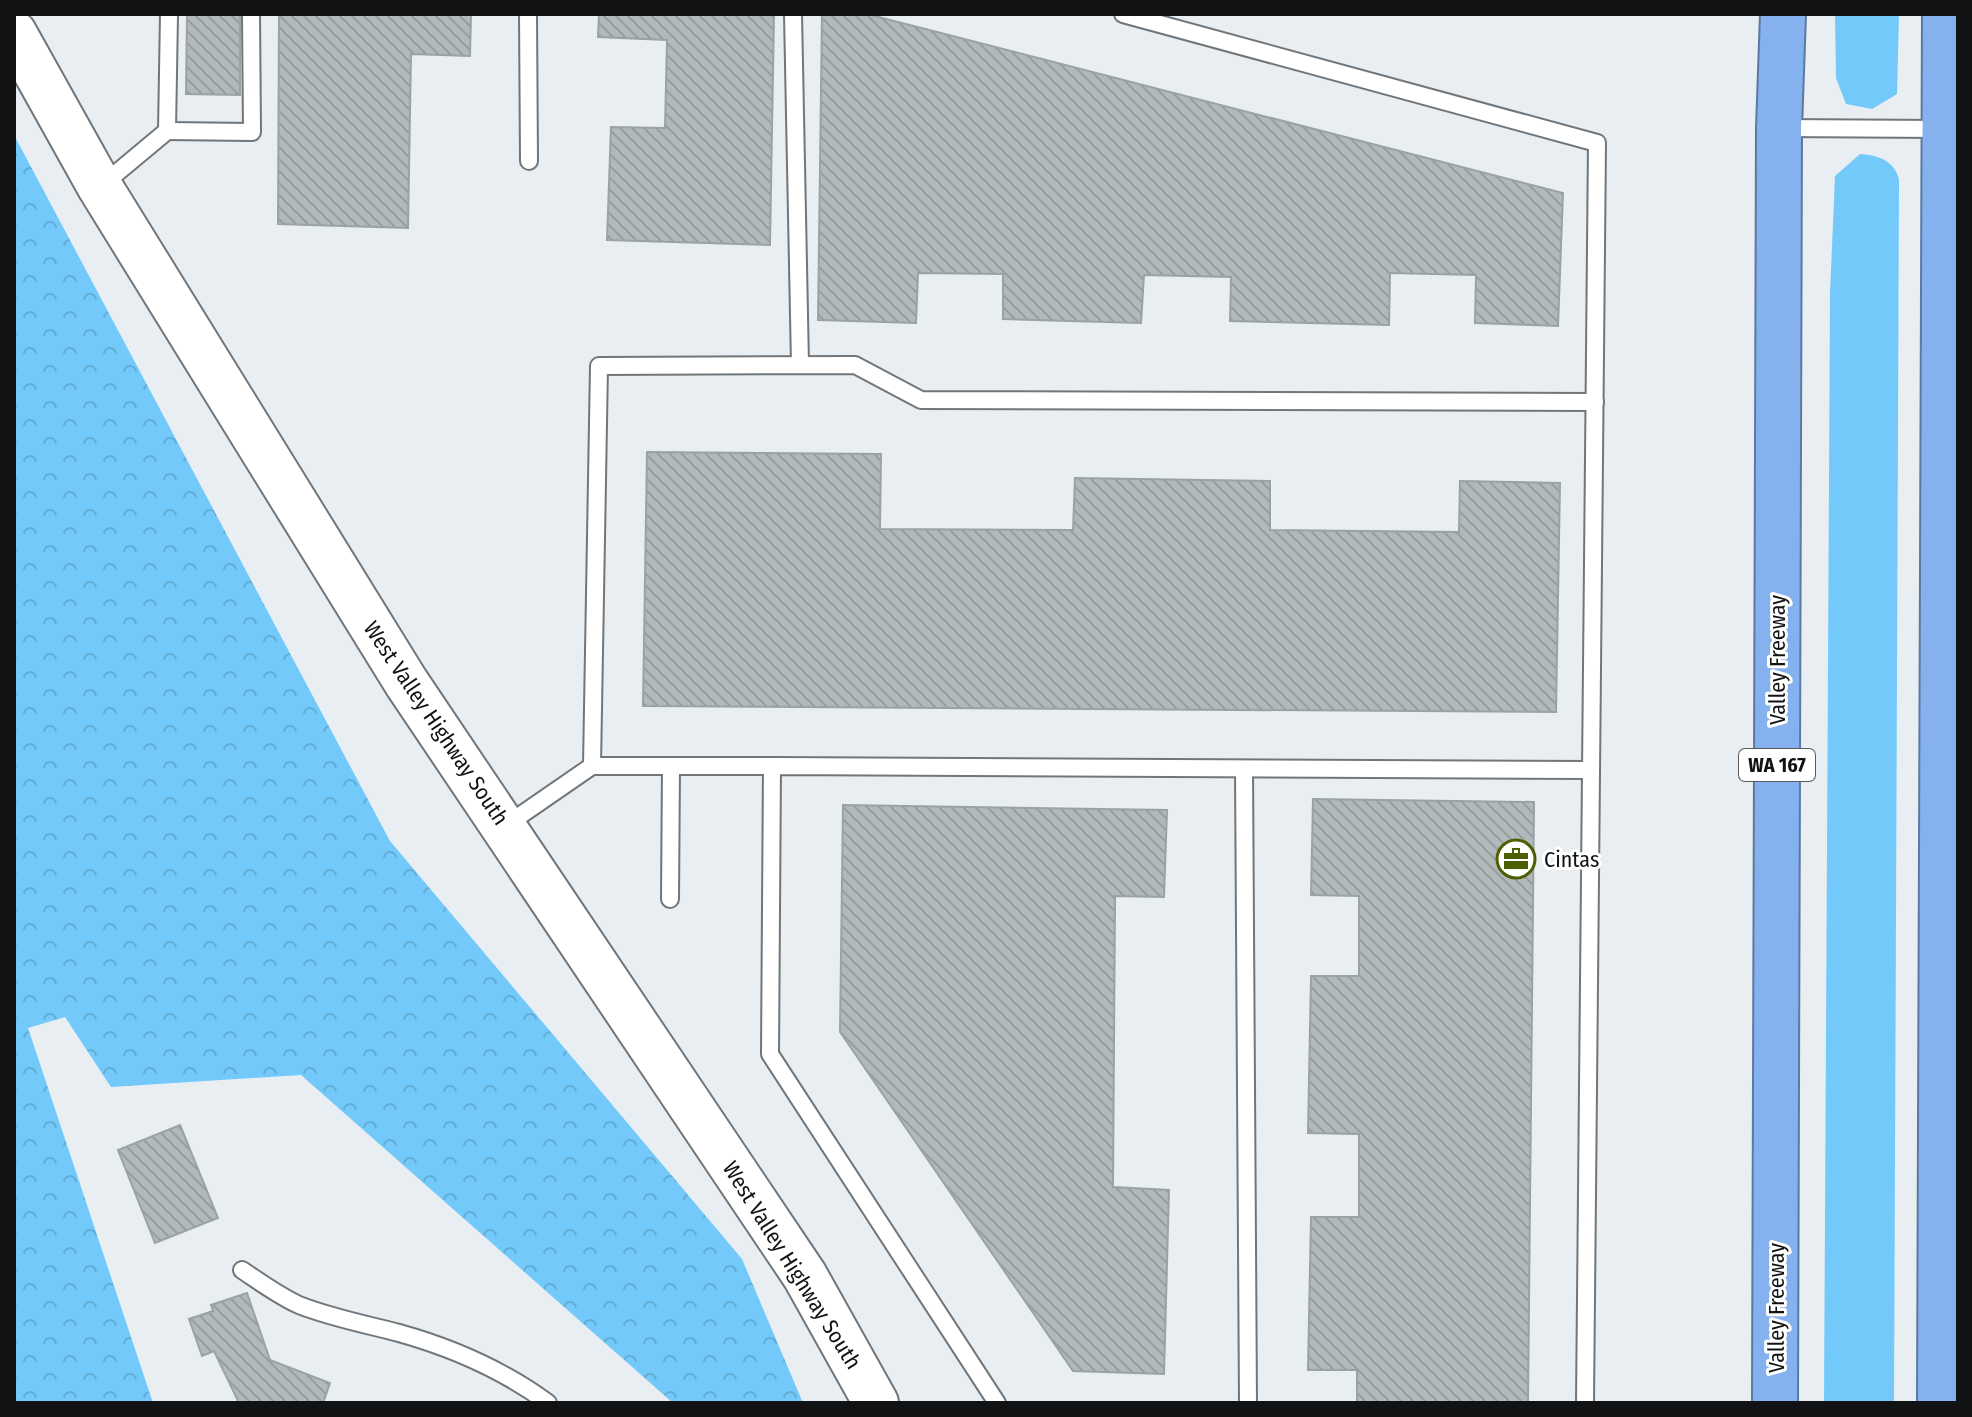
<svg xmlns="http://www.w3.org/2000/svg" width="1972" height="1417" font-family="'Fira Sans Condensed',sans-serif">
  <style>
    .grass { fill: #73cafa }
    .forest { fill: url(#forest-crowns) }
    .building { fill: url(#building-back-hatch); stroke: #9ba2a4; stroke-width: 2 }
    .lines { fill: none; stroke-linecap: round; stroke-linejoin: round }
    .service-casing { stroke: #70767a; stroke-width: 20 }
    .secondary-casing { stroke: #70767a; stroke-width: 48 }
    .motorway-casing { stroke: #5c79a1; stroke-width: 48 }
    .service { stroke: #fff; stroke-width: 16 }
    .secondary { stroke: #fff; stroke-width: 44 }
    .motorway { stroke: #85b1ee; stroke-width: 44 }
    .labels { text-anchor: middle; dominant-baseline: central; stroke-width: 6; stroke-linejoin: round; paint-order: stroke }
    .shield { fill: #fff; stroke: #58595a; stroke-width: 2 }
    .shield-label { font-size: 20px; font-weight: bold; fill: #101213 }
    .street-label { font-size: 22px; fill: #101213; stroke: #fff }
    .poi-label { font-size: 22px; fill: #101213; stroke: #fff; text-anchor: start }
  </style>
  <defs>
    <pattern id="forest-crowns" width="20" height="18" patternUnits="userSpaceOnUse" patternTransform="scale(2)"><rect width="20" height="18" fill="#73cafa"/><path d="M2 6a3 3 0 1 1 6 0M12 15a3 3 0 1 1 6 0" fill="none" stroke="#62acd5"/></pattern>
    <pattern id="building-back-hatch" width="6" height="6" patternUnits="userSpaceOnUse" patternTransform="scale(2)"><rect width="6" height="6" fill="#b2b9bb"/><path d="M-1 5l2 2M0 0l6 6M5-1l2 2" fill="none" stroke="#989ea0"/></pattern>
  </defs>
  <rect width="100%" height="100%" fill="#e8eef2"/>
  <g class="grass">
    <polygon points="1835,14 1899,14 1897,94 1872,109 1846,104 1836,78"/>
    <path d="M1860,154c18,1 35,7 39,26l-5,1223h-70l6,-1109 5,-118z"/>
  </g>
  <polygon class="forest" points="14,135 390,841 742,1259 803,1403 673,1403 301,1075 111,1087 65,1017 28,1028 153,1403 14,1403"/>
  <g class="building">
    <polygon points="187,14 240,14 240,95 186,94"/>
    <polygon points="279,14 471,14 470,56 411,54 408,228 278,224"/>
    <polygon points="599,14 774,14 770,245 607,240 611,127 665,128 667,40 598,37"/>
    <polygon points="822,14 867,14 1563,193 1558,326 1475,323 1476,275 1390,273 1389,325 1230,321 1231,277 1144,275 1141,323 1003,319 1003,274 918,273 916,323 818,320"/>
    <polygon points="647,452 881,454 880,529 1073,530 1075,478 1270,481 1270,530 1459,532 1460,481 1560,483 1556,712 643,706"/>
    <polygon points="1313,799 1534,802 1528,1403 1357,1403 1357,1370 1308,1370 1311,1217 1359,1217 1359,1134 1308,1133 1311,976 1359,976 1359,896 1311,895"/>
    <polygon points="843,805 1167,810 1164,897 1115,896 1113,1187 1169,1190 1164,1374 1073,1371 840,1032"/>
    <polygon points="180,1125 218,1218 155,1243 118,1150"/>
    <polygon points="247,1293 270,1360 330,1383 323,1403 239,1403 214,1351 202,1356 189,1319 213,1311 211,1305"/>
  </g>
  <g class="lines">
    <defs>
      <g id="service">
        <polyline points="528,14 529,161"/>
        <polyline points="793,14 800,365"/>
        <polyline points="1123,14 1597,143 1585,1403"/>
        <polyline points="1780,128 1941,129"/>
        <polyline points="167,131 252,132 251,14"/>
        <polyline points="101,186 167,131 169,14"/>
        <polyline points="592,766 599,366 855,365 921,400 1595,402"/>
        <polyline points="1244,769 1248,1403"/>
        <polyline points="505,826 592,766 772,766"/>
        <polyline points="670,899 671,766"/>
        <path d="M242,1270c18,12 37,26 57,35 33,13 66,19 100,28 54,15 104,37 149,70"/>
        <polyline points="997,1403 770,1054 772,766 1591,770"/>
      </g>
      <polyline id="secondary" points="14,33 100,187 406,682 805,1276 876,1403"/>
      <g id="motorway">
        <polyline points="1775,1403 1779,128 1783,14"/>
        <polyline points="1940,1403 1945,14"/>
      </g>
    </defs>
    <use href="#service" class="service-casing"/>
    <use href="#secondary" class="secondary-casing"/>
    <use href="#motorway" class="motorway-casing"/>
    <use href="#service" class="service"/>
    <use href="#secondary" class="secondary"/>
    <use href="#motorway" class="motorway"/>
  </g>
  <defs>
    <symbol id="office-ring" viewBox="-11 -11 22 22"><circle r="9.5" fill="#fff" stroke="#4d5f03" stroke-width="1.5"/><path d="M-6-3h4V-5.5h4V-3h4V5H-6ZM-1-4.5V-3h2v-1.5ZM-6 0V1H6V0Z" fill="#4d5f03"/></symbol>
  </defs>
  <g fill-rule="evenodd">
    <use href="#office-ring" x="1494" y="837" width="44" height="44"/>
  </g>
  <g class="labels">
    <rect class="shield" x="1739" y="749" width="76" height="32" rx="6"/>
    <g class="shield-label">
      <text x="1777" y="765">WA 167</text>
    </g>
    <g class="street-label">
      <text transform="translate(1777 660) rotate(-90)">Valley Freeway</text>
      <text transform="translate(436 723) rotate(56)">West Valley Highway South</text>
      <text transform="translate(792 1265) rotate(58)">West Valley Highway South</text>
      <text transform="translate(1776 1308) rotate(-90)">Valley Freeway</text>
    </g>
    <g class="poi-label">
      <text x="1544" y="859">Cintas</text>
    </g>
  </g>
  <rect width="1972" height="1417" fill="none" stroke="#101213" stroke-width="32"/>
</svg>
